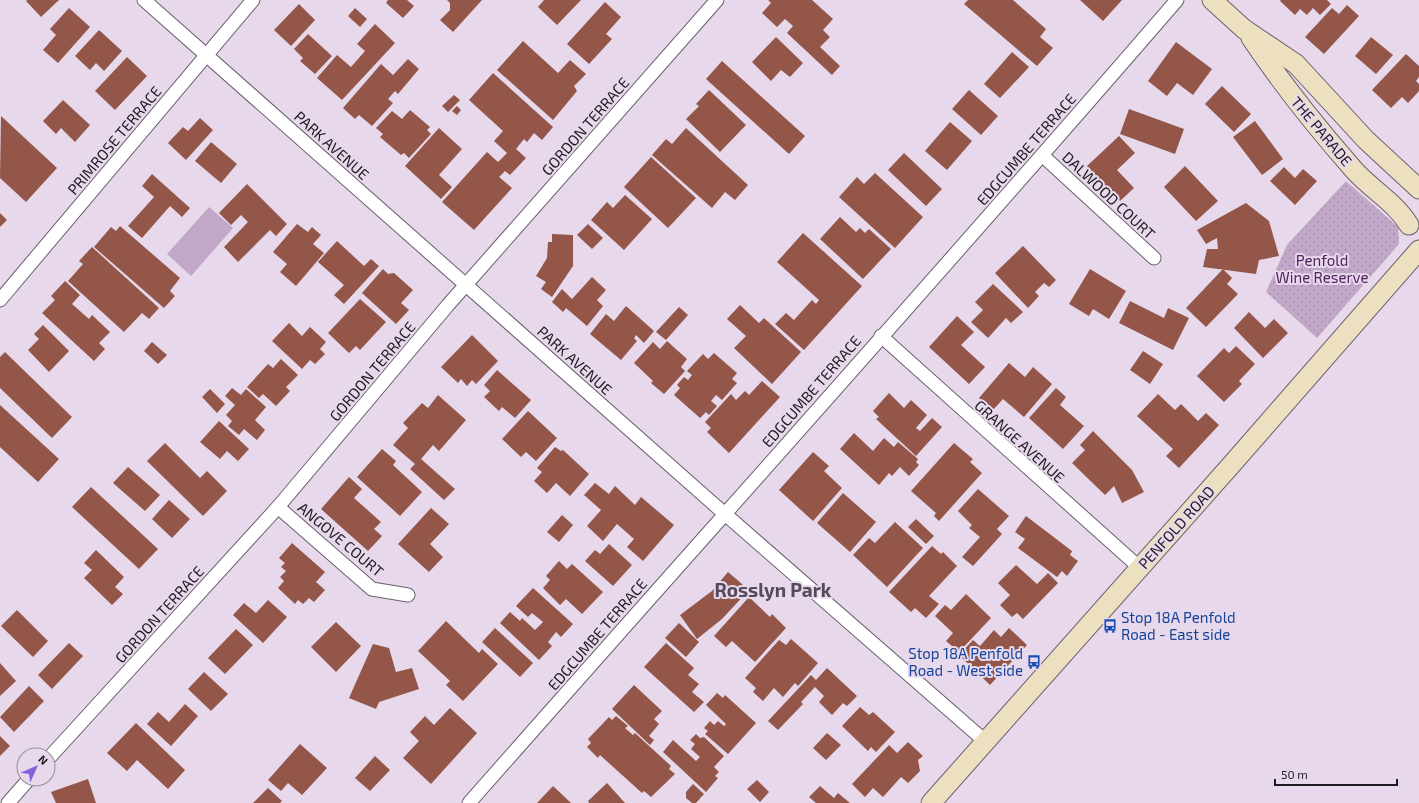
<svg xmlns="http://www.w3.org/2000/svg" width="1419" height="803" font-family="'Exo 2',sans-serif">
  <style>
    .park { fill: #c1a7c8 }
    .garden { fill: url(#garden-dots) }
    .building { fill: #935649 }
    .lines { fill: none; stroke-linecap: round; stroke-linejoin: round }
    .street-casing { stroke: #6b5e6e; stroke-width: 15 }
    .secondary-casing { stroke: #6b5e6e; stroke-width: 21 }
    .street { stroke: #fff; stroke-width: 13 }
    .secondary { stroke: #ece0c0; stroke-width: 19 }
    .labels { text-anchor: middle; dominant-baseline: central; stroke-width: 4; stroke-linejoin: round; paint-order: stroke }
    .street-label { font-size: 15px; fill: #1f1a21; stroke: #e7d9eb }
    .park-label { font-size: 15px; fill: #532260; stroke: #e7d9eb }
    .transit-label { font-size: 15px; fill: #164399; stroke: #e7d9eb; text-anchor: start }
    .district-label { font-size: 19px; font-weight: bold; fill: #554a59; stroke: #e7d9eb }
  </style>
  <defs>
    <pattern id="garden-dots" width="8" height="8" patternUnits="userSpaceOnUse"><rect width="8" height="8" fill="#c1a7c8"/><path d="M2 2h.1M6 6h.1" fill="none" stroke="#a58fac" stroke-width="1.8" stroke-linecap="round"/></pattern>
  </defs>
  <rect width="100%" height="100%" fill="#e7d9eb"/>
  <polygon class="park" points="209,207 233,228 191,276 167,254"/>
  <polygon class="garden" points="1346,181 1398,227 1399,244 1317,338 1266,292 1287,245"/>
  <g class="building">
    <polygon points="27,0 59,0 41,17 26,1"/>
    <polygon points="388,0 407,0 414,6 403,18 386,3"/>
    <polygon points="447,0 482,0 453,32 440,20 450,10 450,3"/>
    <polygon points="544,0 581,0 557,25 538,7"/>
    <polygon points="768,0 812,0 833,19 823,30 830,37 820,47 840,66 832,75 787,33 793,26 785,19 777,27 762,13 771,3"/>
    <polygon points="968,0 1013,0 1046,29 1040,37 1053,48 1037,66 964,4"/>
    <polygon points="1080,0 1122,0 1103,21"/>
    <polygon points="1281,0 1327,0 1331,4 1320,15 1313,8 1307,15 1300,9 1295,15 1280,1"/>
    <polygon points="605,2 621,17 606,34 612,39 589,64 567,44"/>
    <polygon points="299,4 315,20 291,46 274,30"/>
    <polygon points="1347,5 1359,16 1324,54 1305,37 1332,8 1339,14"/>
    <polygon points="69,8 90,27 58,63 43,50 56,35 50,29"/>
    <polygon points="355,8 367,19 360,27 348,16"/>
    <polygon points="375,24 395,43 342,100 317,78 337,55 351,67 365,51 357,44"/>
    <polygon points="99,30 122,51 104,71 96,63 90,70 75,56"/>
    <polygon points="308,34 332,56 315,74 300,61 303,58 294,49"/>
    <polygon points="776,37 803,63 790,77 781,70 771,81 752,62"/>
    <polygon points="1371,37 1393,55 1376,74 1355,56"/>
    <polygon points="523,41 558,73 570,60 586,74 574,86 577,91 553,120 497,70"/>
    <polygon points="1176,42 1212,69 1193,95 1177,83 1167,96 1148,81"/>
    <polygon points="1012,52 1029,67 1000,98 984,84"/>
    <polygon points="1406,54 1419,66 1419,77 1416,81 1419,84 1419,91 1408,103 1402,97 1391,108 1372,90"/>
    <polygon points="127,57 147,76 115,110 95,91"/>
    <polygon points="408,59 419,69 398,94 395,91 388,99 393,103 372,126 359,115 355,119 343,108 381,64 393,75"/>
    <polygon points="722,61 805,136 789,154 706,79"/>
    <polygon points="493,73 553,127 542,140 534,133 527,142 524,139 516,149 526,158 510,175 505,171 499,177 512,188 474,230 442,202 487,152 498,162 507,153 494,141 503,131 469,100"/>
    <polygon points="1222,86 1251,114 1234,132 1205,104"/>
    <polygon points="709,90 746,125 720,152 686,119 699,106 696,104"/>
    <polygon points="969,90 998,116 981,135 952,109"/>
    <polygon points="454,95 460,100 448,112 442,106"/>
    <polygon points="63,100 90,125 75,142 61,128 56,134 43,121"/>
    <polygon points="457,106 461,110 457,115 452,111"/>
    <polygon points="1129,109 1184,129 1175,154 1120,134"/>
    <polygon points="410,110 430,127 427,130 431,134 409,158 404,153 401,155 380,137 383,134 376,128 392,111 402,119"/>
    <polygon points="1,116 57,168 26,202 0,178"/>
    <polygon points="200,118 213,130 186,160 168,143 183,127 188,131"/>
    <polygon points="1255,121 1283,159 1262,175 1233,137"/>
    <polygon points="950,122 972,141 947,170 925,151"/>
    <polygon points="439,128 462,149 439,175 452,187 441,199 405,166"/>
    <polygon points="686,128 748,185 735,200 725,192 712,208 652,155 666,139 672,144"/>
    <polygon points="1119,136 1135,153 1117,170 1134,188 1120,201 1087,166"/>
    <polygon points="211,142 237,164 221,183 195,161"/>
    <polygon points="904,153 942,189 926,206 888,170"/>
    <polygon points="651,157 696,198 668,228 624,187"/>
    <polygon points="1185,166 1218,201 1196,221 1164,187"/>
    <polygon points="1284,167 1295,178 1303,169 1317,181 1295,205 1270,181"/>
    <polygon points="875,173 923,217 895,248 839,197 857,177 864,184"/>
    <polygon points="152,174 190,208 182,217 170,206 142,238 128,226 154,197 142,186"/>
    <polygon points="247,184 287,224 276,236 270,230 238,262 224,247 248,222 241,215 231,225 219,213"/>
    <polygon points="625,195 652,219 624,250 591,220 607,202 613,208"/>
    <polygon points="1246,203 1269,221 1279,256 1259,260 1256,274 1203,267 1207,249 1218,249 1217,238 1206,244 1197,230"/>
    <polygon points="0,213 7,220 0,227"/>
    <polygon points="840,217 856,232 860,228 865,233 869,229 891,249 863,279 820,239"/>
    <polygon points="297,224 308,232 312,227 321,235 313,244 324,253 296,286 280,272 287,264 273,252"/>
    <polygon points="588,224 603,238 592,249 577,235"/>
    <polygon points="120,226 180,278 170,291 175,296 164,308 94,247 111,227 116,231"/>
    <polygon points="803,233 862,286 804,350 775,324 786,313 794,320 812,300 816,304 819,300 777,262"/>
    <polygon points="552,234 573,235 573,266 552,297 541,289 546,282 536,276 547,258 548,242 552,242"/>
    <polygon points="337,241 364,266 371,259 379,266 344,304 334,295 344,285 318,262"/>
    <polygon points="1023,246 1056,280 1049,287 1044,283 1035,292 1039,296 1028,308 995,273"/>
    <polygon points="92,247 159,308 149,319 142,313 124,332 68,281 83,264 79,261"/>
    <polygon points="383,269 388,274 394,273 413,290 401,303 409,310 396,324 362,293"/>
    <polygon points="1090,269 1126,291 1109,319 1093,309 1089,316 1069,304"/>
    <polygon points="1223,269 1232,278 1227,284 1238,294 1206,327 1186,308"/>
    <polygon points="592,277 606,290 597,300 603,306 587,326 566,308 563,312 552,302 562,289 572,299"/>
    <polygon points="65,281 80,295 72,304 89,319 92,315 110,332 99,343 105,349 94,361 42,313 55,300 51,296"/>
    <polygon points="993,284 1023,312 1011,323 1006,318 988,338 971,322 983,310 975,302"/>
    <polygon points="360,299 386,322 360,350 356,346 349,353 328,333"/>
    <polygon points="1130,301 1164,318 1168,308 1189,318 1173,350 1119,323"/>
    <polygon points="740,305 759,323 764,318 801,352 772,384 734,348 746,336 727,319"/>
    <polygon points="626,306 654,331 644,343 636,335 634,338 637,341 621,360 590,334 606,314 614,321"/>
    <polygon points="679,307 688,315 666,340 656,332"/>
    <polygon points="1249,312 1265,328 1274,319 1288,333 1263,358 1234,328"/>
    <polygon points="957,316 974,332 961,345 985,367 969,384 929,347"/>
    <polygon points="289,323 302,336 310,327 326,342 320,349 325,354 315,364 310,360 302,369 272,341"/>
    <polygon points="43,325 69,351 49,372 28,350 39,339 34,334"/>
    <polygon points="472,335 498,361 476,384 472,380 467,386 461,379 458,383 441,367"/>
    <polygon points="667,341 687,359 681,367 685,371 664,394 651,383 653,381 634,363 653,342 660,349"/>
    <polygon points="152,342 167,355 158,364 144,351"/>
    <polygon points="1236,346 1255,364 1239,381 1242,384 1224,402 1197,376 1224,348 1229,353"/>
    <polygon points="1143,351 1163,364 1150,384 1130,370"/>
    <polygon points="5,352 72,417 52,438 0,388 0,357"/>
    <polygon points="714,353 737,373 732,379 737,383 722,400 716,395 711,401 717,406 709,415 706,412 700,418 674,395 680,388 677,385 684,377 688,380 692,375 687,371 703,354 708,359"/>
    <polygon points="281,359 298,375 286,387 290,391 276,406 263,394 259,398 247,387 268,364 273,368"/>
    <polygon points="1009,363 1025,377 1033,367 1052,384 1024,417 1003,399 993,410 979,398"/>
    <polygon points="497,370 531,400 515,418 502,407 499,411 484,397 490,391 484,385"/>
    <polygon points="762,381 780,397 729,453 707,432 711,428 705,422 731,394 736,400 745,391 749,395"/>
    <polygon points="232,388 241,395 246,389 266,407 255,420 265,430 257,440 244,429 239,435 228,426 232,421 226,415 235,405 225,396"/>
    <polygon points="1056,388 1066,397 1060,405 1084,426 1063,449 1029,418"/>
    <polygon points="210,389 225,404 217,413 202,397"/>
    <polygon points="889,393 904,408 911,400 927,415 916,428 920,431 932,418 942,427 916,456 876,419 879,417 873,411"/>
    <polygon points="1158,394 1175,410 1181,404 1198,421 1206,413 1219,425 1179,468 1166,456 1173,449 1137,416"/>
    <polygon points="438,395 466,420 439,451 433,445 421,459 455,489 444,500 410,469 415,464 393,445 408,428 403,423 422,403 428,408"/>
    <polygon points="0,405 59,459 38,482 0,447"/>
    <polygon points="528,411 557,438 536,461 526,452 521,457 502,439"/>
    <polygon points="219,421 249,449 238,461 227,451 220,459 200,442"/>
    <polygon points="1093,431 1132,470 1144,492 1122,503 1114,486 1105,495 1072,463 1085,450 1080,445"/>
    <polygon points="854,433 873,451 884,438 894,447 898,442 918,459 916,462 919,465 909,476 900,467 892,476 889,473 879,485 840,449"/>
    <polygon points="165,443 200,478 207,471 227,491 203,516 147,461"/>
    <polygon points="954,443 973,459 970,462 982,473 939,521 934,516 936,513 911,491"/>
    <polygon points="555,447 561,451 563,450 589,474 570,496 556,483 547,493 534,481 542,472 537,468"/>
    <polygon points="382,449 396,461 393,465 422,492 400,516 357,477"/>
    <polygon points="813,452 829,466 824,471 842,488 813,521 779,490"/>
    <polygon points="128,467 160,495 145,511 113,483"/>
    <polygon points="349,477 362,489 354,498 381,522 374,529 382,536 368,551 321,509"/>
    <polygon points="595,483 609,494 615,486 635,505 641,497 674,525 643,561 627,547 634,539 617,524 603,541 587,526 601,510 584,495"/>
    <polygon points="91,487 158,549 139,569 72,507"/>
    <polygon points="978,489 1009,516 997,529 1002,534 973,566 962,557 980,537 969,528 972,525 958,511"/>
    <polygon points="843,493 876,522 850,552 817,523"/>
    <polygon points="169,500 190,519 172,538 152,519"/>
    <polygon points="431,508 449,524 430,544 443,557 429,572 398,544"/>
    <polygon points="562,515 573,525 559,542 547,532"/>
    <polygon points="1026,516 1072,551 1070,555 1078,561 1067,576 1062,571 1057,577 1018,548 1025,539 1015,532"/>
    <polygon points="916,519 934,536 926,544 908,527"/>
    <polygon points="895,522 923,548 887,587 853,555 869,538 875,543"/>
    <polygon points="292,543 325,572 316,582 325,590 314,602 309,598 303,604 298,600 295,604 278,588 284,581 280,577 286,571 281,567 285,563 279,558"/>
    <polygon points="609,544 632,565 613,586 585,561 595,550 600,554"/>
    <polygon points="932,546 941,554 943,552 957,566 929,596 939,604 926,618 915,608 911,612 889,592"/>
    <polygon points="96,550 124,577 115,587 123,594 112,605 84,578 92,570 84,563"/>
    <polygon points="559,561 567,569 572,564 603,592 582,614 566,599 560,605 543,588 550,580 546,576"/>
    <polygon points="1016,565 1037,584 1048,573 1058,583 1023,619 1017,613 1012,617 1000,605 1010,595 998,583"/>
    <polygon points="728,572 749,590 722,619 697,639 680,615 712,591"/>
    <polygon points="533,588 573,624 561,637 556,632 548,642 552,646 539,660 500,623 510,612 520,621 522,618 535,630 543,622 532,613 528,617 516,606"/>
    <polygon points="966,594 991,618 959,652 946,641 953,633 935,616 945,605 951,610"/>
    <polygon points="749,597 770,617 772,614 786,628 755,662 732,641 726,647 714,636"/>
    <polygon points="268,600 287,617 263,643 233,615 244,603 256,613"/>
    <polygon points="17,610 48,641 33,657 1,626"/>
    <polygon points="446,621 479,653 482,649 498,664 463,701 446,685 450,681 418,651"/>
    <polygon points="336,622 361,646 336,672 311,647"/>
    <polygon points="679,623 699,642 686,657 665,638"/>
    <polygon points="495,628 533,663 520,677 482,642"/>
    <polygon points="1009,628 1027,645 990,685 959,655 973,640 980,646 994,630 1001,637"/>
    <polygon points="236,629 253,645 225,674 208,658"/>
    <polygon points="791,639 818,663 798,686 795,683 783,697 774,688 763,701 753,692 756,688 745,678 779,640 786,645"/>
    <polygon points="69,643 83,656 52,689 38,675"/>
    <polygon points="666,643 694,668 688,675 699,684 692,692 704,702 694,712 644,667"/>
    <polygon points="373,644 389,648 396,672 412,668 419,689 379,702 376,709 349,698"/>
    <polygon points="0,663 16,681 0,696"/>
    <polygon points="827,668 857,696 847,706 843,703 832,715 819,702 824,696 815,687 801,702 803,704 778,730 768,721 811,675 816,680"/>
    <polygon points="204,672 228,694 211,711 188,689"/>
    <polygon points="634,685 662,711 654,719 659,724 649,736 654,740 650,745 612,709"/>
    <polygon points="29,686 44,701 14,732 0,717"/>
    <polygon points="717,693 723,698 725,695 756,723 728,754 705,734 708,731 704,728 710,721 714,725 718,721 724,726 726,724 706,705"/>
    <polygon points="185,704 198,716 171,746 147,724 158,712 169,722"/>
    <polygon points="860,707 869,715 873,712 895,732 876,752 871,747 868,751 842,726"/>
    <polygon points="450,708 477,733 431,784 403,758 419,741 410,732 425,716 434,725"/>
    <polygon points="616,716 628,726 625,728 633,735 635,733 671,766 669,769 675,774 651,797 644,791 642,793 600,755 598,758 587,747 591,743 588,739 609,717 612,720"/>
    <polygon points="136,723 185,770 168,789 137,760 127,771 107,753"/>
    <polygon points="827,733 841,745 826,760 813,748"/>
    <polygon points="696,734 700,738 704,737 724,756 714,767 719,772 715,776 718,778 706,792 663,752 673,740 696,761 700,757 691,749 695,744 690,740"/>
    <polygon points="0,736 10,746 0,756"/>
    <polygon points="908,742 923,756 918,760 920,771 908,783 901,777 883,797 873,788 865,797 852,784 889,745 897,753"/>
    <polygon points="300,744 327,768 302,795 288,783 281,791 268,780"/>
    <polygon points="375,756 390,770 370,791 355,778"/>
    <polygon points="88,779 96,803 56,803 51,792"/>
    <polygon points="757,780 769,792 760,802 747,789"/>
    <polygon points="607,783 625,803 589,803 588,801"/>
    <polygon points="693,784 704,794 696,803 692,803 686,798 686,792"/>
    <polygon points="553,786 571,803 537,803"/>
    <polygon points="820,786 834,798 838,793 850,803 816,803 809,797"/>
    <polygon points="268,788 282,801 280,803 253,803"/>
  </g>
  <g class="lines">
    <defs>
      <g id="street">
        <polyline points="144,0 709,500 986,742"/>
        <polyline points="1043,156 1154,258"/>
        <polyline points="0,300 253,0"/>
        <polyline points="881,336 1140,568"/>
        <polyline points="278,507 372,589 408,595"/>
        <polyline points="48,759 278,507 448,305 717,0"/>
        <polyline points="8,803 29,779"/>
        <path d="M469,803c236,-268 475,-533 708,-803"/>
      </g>
      <g id="secondary">
        <polyline points="1212,0 1244,29 1296,64 1366,140 1419,189"/>
        <path d="M1251,38c31,46 66,90 103,132 18,20 41,32 55,55"/>
        <polyline points="931,803 1232,464 1419,250"/>
      </g>
    </defs>
    <use href="#street" class="street-casing"/>
    <use href="#secondary" class="secondary-casing"/>
    <use href="#street" class="street"/>
    <use href="#secondary" class="secondary"/>
  </g>
  <defs>
    <symbol id="bus-bare" viewBox="-9 -9 18 18"><path d="M-5-6H5V4H4V6H2V4H-2V6H-4V4H-5ZM-3.5-4V0h7V-4ZM-3.5 1.2v1.5H-2V1.2ZM2 1.2v1.5H3.5V1.2Z" fill="#1a4fb4" stroke="#e7d9eb" stroke-width="2.5" paint-order="stroke"/></symbol>
  </defs>
  <g fill-rule="evenodd">
    <use href="#bus-bare" x="1100" y="616" width="20" height="20"/>
    <use href="#bus-bare" x="1024" y="652" width="20" height="20"/>
  </g>
  <g class="labels">
    <g class="street-label">
      <text transform="translate(585 126) rotate(-49)">GORDON TERRACE</text>
      <text transform="translate(1322 131) rotate(50)">THE PARADE</text>
      <text transform="translate(114 140) rotate(-50)">PRIMROSE TERRACE</text>
      <text transform="translate(332 145) rotate(42)">PARK AVENUE</text>
      <text transform="translate(1026 149) rotate(-49)">EDGCUMBE TERRACE</text>
      <text transform="translate(1109 195) rotate(43)">DALWOOD COURT</text>
      <text transform="translate(575 360) rotate(42)">PARK AVENUE</text>
      <text transform="translate(372 371) rotate(-50)">GORDON TERRACE</text>
      <text transform="translate(811 391) rotate(-49)">EDGCUMBE TERRACE</text>
      <text transform="translate(1020 441) rotate(42)">GRANGE AVENUE</text>
      <text transform="translate(1176 527) rotate(-48)">PENFOLD ROAD</text>
      <text transform="translate(341 539) rotate(40)">ANGOVE COURT</text>
      <text transform="translate(159 614) rotate(-48)">GORDON TERRACE</text>
      <text transform="translate(597 634) rotate(-49)">EDGCUMBE TERRACE</text>
    </g>
    <g class="park-label">
      <text x="1322" y="260">Penfold<tspan x="1322" dy="17">Wine Reserve</tspan></text>
    </g>
    <g class="transit-label">
      <text x="1121" y="617">Stop 18A Penfold<tspan x="1121" dy="17">Road - East side</tspan></text>
      <text x="1023" y="653" text-anchor="end">Stop 18A Penfold<tspan x="1023" dy="17">Road - West side</tspan></text>
    </g>
    <g class="district-label">
      <text x="773" y="589">Rosslyn Park</text>
    </g>
  </g>
  <g transform="translate(36 767) rotate(45)"><circle r="19" fill="#e7d9eb" stroke="#978d9a"/>
  <path d="M0-3L7 15L0 10L-7 15Z" fill="#8462dd"/>
  <text y="-6" font-size="11" font-weight="bold" text-anchor="middle" fill="#1f1a21">N</text>
  </g>
  <path d="M1275 779v6h122v-6" fill="none" stroke="#1f1a21" stroke-width="2"/>
  <text x="1281" y="779" font-size="12" fill="#1f1a21" stroke="#e7d9eb" stroke-width="3" paint-order="stroke">50 m</text>
</svg>
